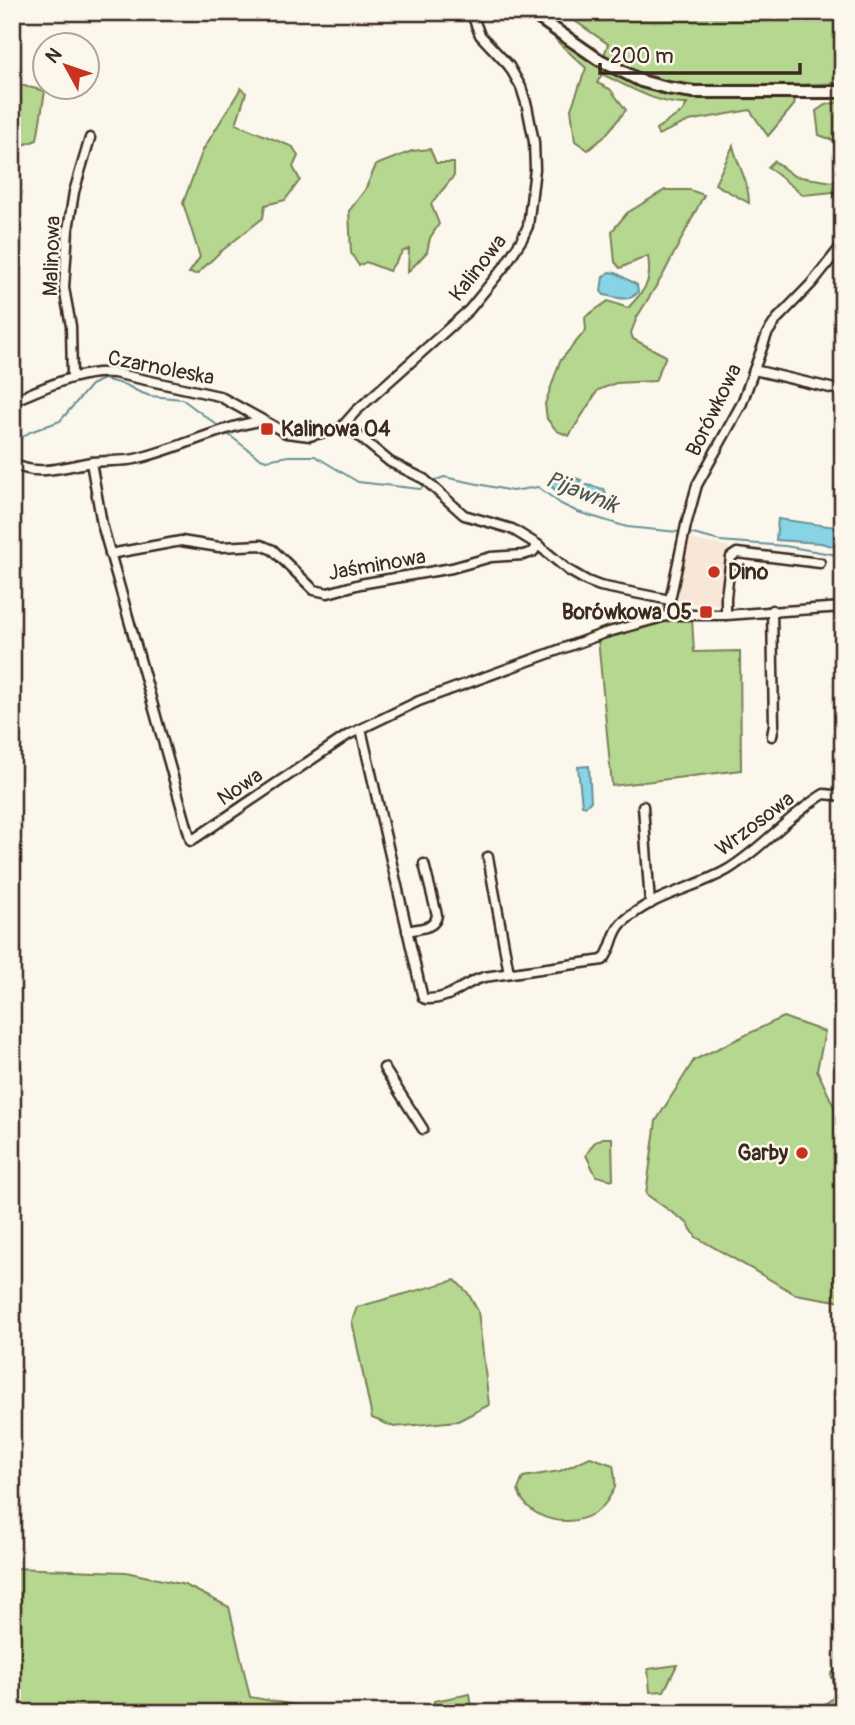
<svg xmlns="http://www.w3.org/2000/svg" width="855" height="1725" font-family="Pangolin,sans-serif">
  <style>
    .built { fill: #f8e6d6 }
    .green { fill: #b6d790; stroke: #788057; stroke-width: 2 }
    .water { fill: #87d4e6; stroke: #699096; stroke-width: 2 }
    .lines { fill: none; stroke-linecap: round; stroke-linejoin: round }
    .stream { stroke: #699096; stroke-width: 2 }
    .minor-casing { stroke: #3b2a1e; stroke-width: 13 }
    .secondary-casing { stroke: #3b2a1e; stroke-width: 16 }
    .minor { stroke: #fbf7ec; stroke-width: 8 }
    .secondary { stroke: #fbf7ec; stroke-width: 10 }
    .poi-dot { fill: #c8321e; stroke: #fbf7ec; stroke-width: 2.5 }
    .labels { text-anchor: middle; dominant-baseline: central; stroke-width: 5; stroke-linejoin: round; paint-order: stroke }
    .street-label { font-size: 21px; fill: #3b2a1e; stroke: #fbf7ec }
    .poi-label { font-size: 21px; font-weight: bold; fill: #3b2a1e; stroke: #fbf7ec; text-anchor: start }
    .water-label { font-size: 23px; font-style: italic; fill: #4e5450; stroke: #fbf7ec }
  </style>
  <rect width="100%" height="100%" fill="#fbf7ec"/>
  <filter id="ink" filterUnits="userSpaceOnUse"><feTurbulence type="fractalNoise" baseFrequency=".0143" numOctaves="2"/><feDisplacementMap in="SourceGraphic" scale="14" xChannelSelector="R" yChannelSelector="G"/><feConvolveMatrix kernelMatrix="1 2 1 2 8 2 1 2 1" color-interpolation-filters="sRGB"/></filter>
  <g filter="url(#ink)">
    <polygon class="built" points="689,539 730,547 720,604 674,603 680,589"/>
    <g class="green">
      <polygon points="562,12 842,12 843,83 698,89 674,87 621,73 603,58 608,44"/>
      <path d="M553,35c28,18 57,42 90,53 46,15 98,10 146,10l6,1 -1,6 -26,31 -18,-26 -61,11 -31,14 -2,-6 26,-17 5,-8c-29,1 -60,-18 -85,-30l-5,9 13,6 16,21 -22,27 -16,13 -13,-9 -4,-32 15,-41 -28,-26z"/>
      <polygon points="12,83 45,91 37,140 12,149"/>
      <polygon points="241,88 246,93 236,124 293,147 298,156 293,167 300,180 285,200 265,205 263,218 219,253 197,274 189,273 200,257 183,203 203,150"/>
      <polygon points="843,101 843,144 819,135 816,111 825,105"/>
      <path d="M733,146c5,20 16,36 16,57l-34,-19z"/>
      <polygon points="430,149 436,163 454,163 454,176 431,204 439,224 430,238 427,252 408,272 409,249 403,251 389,271 366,262 359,266 351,253 349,211 365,190 376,165 412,151"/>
      <polygon points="774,161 794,176 833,182 843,176 843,191 803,195 768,167"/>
      <path d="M665,190h25l14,5 -41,80 -26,42 -6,16 2,6 33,17 -11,25 -39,2 -18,7 -29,46 -12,-5 -10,-12 -2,-15 15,-43 26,-31 -1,-13 23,-16 20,7c18,-19 24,-26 20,-52l-28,12 -5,-6 -3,-31 15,-18z"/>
      <polygon points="669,618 692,619 694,652 740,651 741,770 612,786 598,639"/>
      <polygon points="783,1017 825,1032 817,1070 843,1126 843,1302 795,1294 696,1237 687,1223 646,1194 656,1121 694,1060"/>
      <polygon points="603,1138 612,1138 613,1180 596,1176 586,1155 594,1143"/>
      <polygon points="455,1280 468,1293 478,1311 489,1405 458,1421 394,1427 372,1418 352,1321 357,1307"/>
      <path d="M590,1457l23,8c1,6 3,15 2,22 -1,4 -6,10 -8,14 -21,31 -78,25 -89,-11l5,-13 37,-6z"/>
      <polygon points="12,1568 126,1572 185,1585 229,1607 250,1697 337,1713 12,1713"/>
      <polygon points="843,1664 843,1713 813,1713 833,1698 836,1689 831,1674"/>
      <polygon points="677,1665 664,1691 650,1692 648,1669"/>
      <polygon points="470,1694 473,1713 436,1713 434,1701"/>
    </g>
    <g class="water">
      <path d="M609,272l7,1 21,12 1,7c-9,11 -22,5 -34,3l-3,-4 2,-14z"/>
      <polygon points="557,472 581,480 576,496 554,489 550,485 554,473"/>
      <polygon points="587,485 604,489 606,493 600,503 583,500 582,496"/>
      <polygon points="778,519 843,528 843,549 821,543 776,540"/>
      <polygon points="589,766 591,801 586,806 582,805 578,767"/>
    </g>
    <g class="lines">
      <g class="stream">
        <polyline points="225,432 258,457 266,460 289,456 315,456 358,482 420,489 425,486"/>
        <polyline points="12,444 30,432 60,421 91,385 103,379 126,385 137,391 150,396 182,399 221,428"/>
        <polyline points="434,481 444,477 512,491 538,487 561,504 578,512 627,527 678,532"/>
        <polyline points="689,533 720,541 785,546 843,556"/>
      </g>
      <defs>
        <g id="minor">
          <polyline points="754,370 843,391"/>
          <polyline points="72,377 71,326 64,288 68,230 74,192 90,138"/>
          <path d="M12,401c33,-13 66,-31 102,-28l105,23 67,37 24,3 31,-8 14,5 35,29 34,17 40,36 48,14 26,16 30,25 19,11 13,5 70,14"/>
          <polyline points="341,428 356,411 469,310 504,267 522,239 528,226 535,169 534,142 527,106 521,87 509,66 480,35 471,12"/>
          <polyline points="91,462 102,524 191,841 348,735 419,701 605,633 670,615 726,615 843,607"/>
          <path d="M12,463c25,15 54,3 80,-1 14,-2 29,0 43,-3 43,-10 82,-31 125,-38"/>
          <polyline points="110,554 181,541 219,547 261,545 273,550 314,590 328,593 360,584 452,568 491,557 523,555 533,552 538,545"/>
          <polyline points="670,615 670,600 686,525 697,485 742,403 767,334 777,319 812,283 843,244"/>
          <polyline points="726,615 726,597 731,557 737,553 820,563"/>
          <path d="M361,729l59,257 3,12 3,1c26,1 36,-16 58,-22l119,-17c10,-11 8,-26 19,-37 33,-30 70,-33 105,-53 35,-21 62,-55 97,-76l19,2"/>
          <polyline points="772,736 774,725 772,610"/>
          <polyline points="643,806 650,904"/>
          <polyline points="488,857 509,973"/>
          <path d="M407,931c13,-3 28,-2 30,-16l-13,-51"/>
          <polyline points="384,1068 423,1129"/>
        </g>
        <polyline id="secondary" points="530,12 598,59 641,81 667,88 694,92 843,92"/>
      </defs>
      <use href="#minor" class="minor-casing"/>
      <use href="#secondary" class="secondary-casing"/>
      <use href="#minor" class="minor"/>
      <use href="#secondary" class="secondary"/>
    </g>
  </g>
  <g class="poi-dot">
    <rect x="260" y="422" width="14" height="14" rx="3.5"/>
    <circle cx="714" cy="572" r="7"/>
    <rect x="699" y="605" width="14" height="14" rx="3.5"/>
    <circle cx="802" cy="1153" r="7"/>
  </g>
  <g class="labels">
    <g class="street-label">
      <text transform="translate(52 256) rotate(-88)">Malinowa</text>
      <text transform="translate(478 268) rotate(-52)">Kalinowa</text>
      <text transform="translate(161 368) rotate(11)">Czarnoleska</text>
      <text transform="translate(714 410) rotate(-64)">Borówkowa</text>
      <text transform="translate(377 565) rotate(-10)">Jaśminowa</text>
      <text transform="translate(240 787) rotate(-34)">Nowa</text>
      <text transform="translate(755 824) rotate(-37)">Wrzosowa</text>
    </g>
    <g class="poi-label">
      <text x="281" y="429">Kalinowa 04</text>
      <text x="728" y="572">Dino</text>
      <text x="692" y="612" text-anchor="end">Borówkowa 05</text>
      <text x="788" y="1153" text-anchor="end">Garby</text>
    </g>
    <g class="water-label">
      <text transform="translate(582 492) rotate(22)">Pijawnik</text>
    </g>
  </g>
  <rect width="855" height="1725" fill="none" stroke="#fbf7ec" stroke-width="42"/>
  <rect x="21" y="21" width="813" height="1683" fill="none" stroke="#3b2a1e" stroke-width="2.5" filter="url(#ink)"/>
  <g transform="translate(66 66) rotate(310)"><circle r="33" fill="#fbf7ec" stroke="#aea59a" stroke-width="2"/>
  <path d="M0-5L12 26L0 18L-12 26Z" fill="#c8321e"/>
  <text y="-10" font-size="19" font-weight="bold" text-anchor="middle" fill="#3b2a1e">N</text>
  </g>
  <path d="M600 63v10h200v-10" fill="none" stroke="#3b2a1e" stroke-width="3.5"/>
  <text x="610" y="63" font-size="21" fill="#3b2a1e" stroke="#fbf7ec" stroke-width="5" paint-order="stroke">200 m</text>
</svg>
